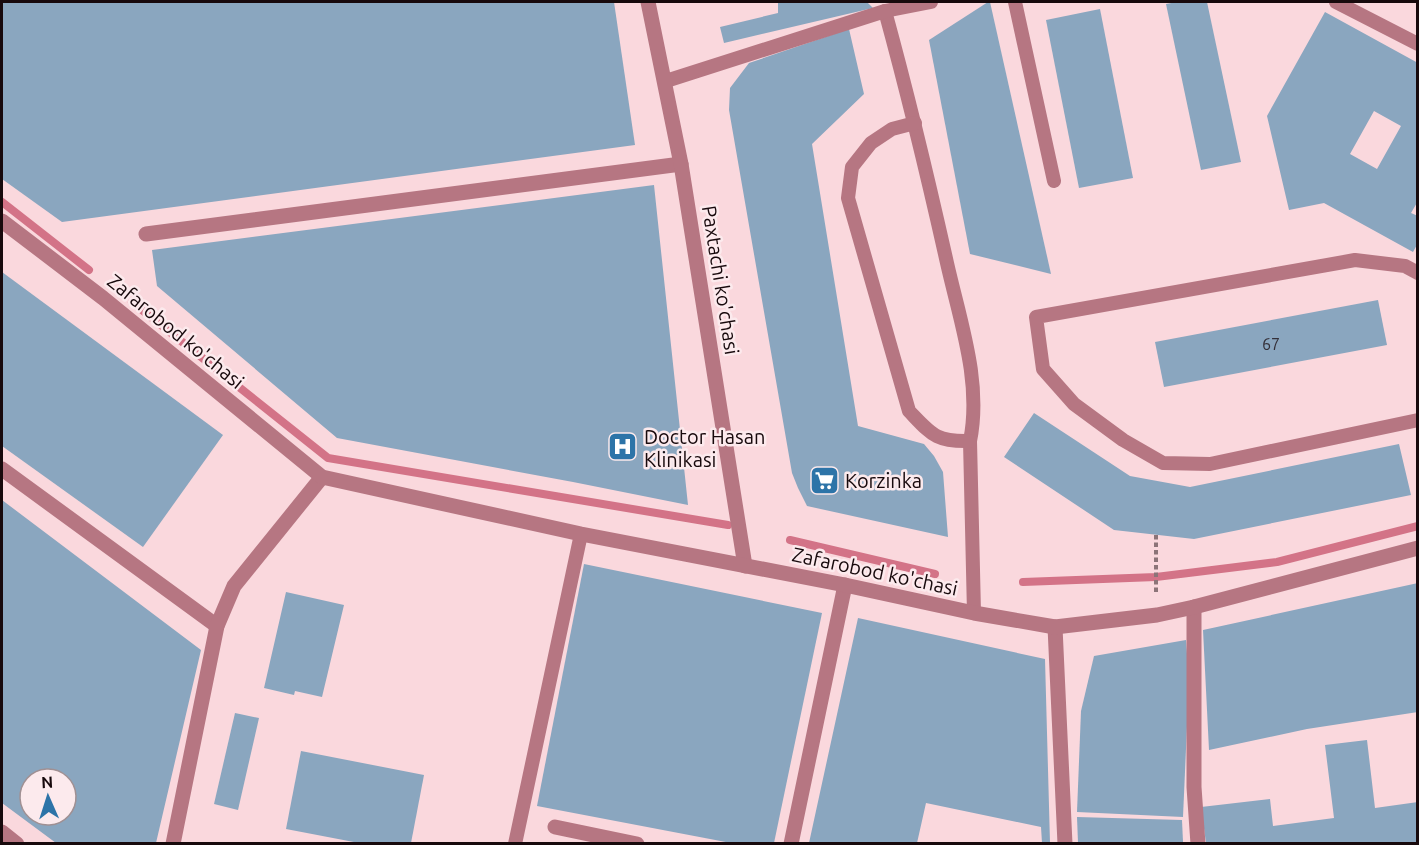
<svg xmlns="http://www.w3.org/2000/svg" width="1419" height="845" font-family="Ubuntu,sans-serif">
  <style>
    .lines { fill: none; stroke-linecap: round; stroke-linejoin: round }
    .stream { stroke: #d37387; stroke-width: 8 }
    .building { fill: #8aa6bf; fill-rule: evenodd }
    .path { stroke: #8c7478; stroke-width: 4; stroke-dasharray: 4.5 3; stroke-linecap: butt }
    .service { stroke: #b67682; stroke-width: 14 }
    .minor { stroke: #b67682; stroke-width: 15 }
    .tertiary { stroke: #b67682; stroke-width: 15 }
    .labels { text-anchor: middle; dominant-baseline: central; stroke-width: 5; stroke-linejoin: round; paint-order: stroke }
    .number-label { font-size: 16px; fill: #343039 }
    .street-label { font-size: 20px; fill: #17090c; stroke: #fceaed }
    .poi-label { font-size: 20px; fill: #17090c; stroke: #fceaed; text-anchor: start }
  </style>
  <rect width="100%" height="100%" fill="#fad8dd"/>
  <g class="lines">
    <g class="stream">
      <polyline points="2,202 89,270"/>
      <polyline points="132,302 328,458 728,525"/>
      <polyline points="790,540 935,574"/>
      <polyline points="1023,582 1156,577 1277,562 1418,526"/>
    </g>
  </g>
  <g class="building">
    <polygon points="2,2 614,2 635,145 62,222 2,179"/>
    <polygon points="778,2 867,2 873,8 724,43 720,27 778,13"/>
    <polygon points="988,2 990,2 1051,274 970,254 929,40"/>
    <polygon points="1177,2 1207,2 1241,162 1201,170 1166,4"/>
    <polygon points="1100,9 1133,178 1079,188 1046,20"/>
    <path d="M1325,12l93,51v138l-7,12 7,3v27l-5,9 -89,-49 -35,7 -22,-94zM1374,111l27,15 -24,43 -27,-15z"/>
    <polygon points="849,29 864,94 812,144 858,426 924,444 934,456 943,472 948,537 807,506 798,488 792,473 729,110 730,88 749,63"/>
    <polygon points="654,185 688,505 573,482 337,438 157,286 152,250"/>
    <polygon points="2,272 223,435 143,547 2,446"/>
    <polygon points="1378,300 1387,345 1164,387 1155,342"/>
    <polygon points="1034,413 1130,476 1190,487 1399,444 1411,495 1194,539 1114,530 1004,457"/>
    <path d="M2,500l199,150 -45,193h-100l-54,-40zM30,779h36v36h-36z"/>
    <polygon points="584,564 822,613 774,843 731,843 537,806"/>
    <polygon points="1418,583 1418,712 1307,729 1209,750 1203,630"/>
    <polygon points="286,592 344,605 322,697 295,691 294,695 264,688"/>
    <polygon points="858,618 1045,659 1050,843 1042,843 1041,827 926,803 917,843 809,843"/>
    <polygon points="1186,640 1189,681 1183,817 1077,812 1081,711 1094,656"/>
    <polygon points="235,713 259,718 238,810 214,804"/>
    <polygon points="1367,740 1375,808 1418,802 1418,842 1206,843 1201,807 1270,799 1273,826 1334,818 1325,745"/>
    <polygon points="301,751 424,775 411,843 359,843 286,829"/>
    <polygon points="1077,817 1182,820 1183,842 1078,843"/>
  </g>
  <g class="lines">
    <polyline class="path" points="1156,535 1156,594"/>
    <g class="service">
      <polyline points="1015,2 1054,181"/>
      <polyline points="1336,2 1418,44"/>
      <path d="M885,11c23,84 43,167 62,252 13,58 35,119 23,178l4,172"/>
      <polyline points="666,81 885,11 931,2"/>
      <path d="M915,123l-23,6 -21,14 -19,24 -4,31 61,213c23,24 27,31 61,30"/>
      <polyline points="1418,273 1405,266 1355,260 1036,317 1043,369 1074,404 1123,440 1163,463 1210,464 1418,420"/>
      <polyline points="515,844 581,534"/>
    </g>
    <g class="minor">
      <polyline points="146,234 681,164"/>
      <polyline points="2,469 217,626"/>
      <polyline points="1194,607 1194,787 1198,844"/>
      <polyline points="1055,627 1065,844"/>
      <polyline points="555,827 637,844"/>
      <polyline points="2,832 17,844"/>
      <polyline points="173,844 217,626 234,586 322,477"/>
      <polyline points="791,844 845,585"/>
    </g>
    <g class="tertiary">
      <polyline points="648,2 681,164 745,566"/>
      <polyline points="2,221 103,298 322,477 581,534 845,585 974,613 1055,627 1157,615 1194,607 1418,548"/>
    </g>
  </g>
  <defs>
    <symbol id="hospital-square" viewBox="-11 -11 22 22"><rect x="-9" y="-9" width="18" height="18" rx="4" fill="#2d74a8" stroke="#fceaed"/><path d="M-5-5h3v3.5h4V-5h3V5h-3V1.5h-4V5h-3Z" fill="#fff"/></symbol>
    <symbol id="supermarket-square" viewBox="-11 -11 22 22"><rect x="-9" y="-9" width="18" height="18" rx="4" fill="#2d74a8" stroke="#fceaed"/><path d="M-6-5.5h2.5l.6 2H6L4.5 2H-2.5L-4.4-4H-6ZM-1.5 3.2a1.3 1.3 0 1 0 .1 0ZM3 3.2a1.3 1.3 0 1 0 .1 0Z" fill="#fff"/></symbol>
  </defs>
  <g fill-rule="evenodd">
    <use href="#hospital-square" x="606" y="430" width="33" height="33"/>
    <use href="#supermarket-square" x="808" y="464" width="33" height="33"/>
  </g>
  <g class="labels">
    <g class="number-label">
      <text x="1271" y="344">67</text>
    </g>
    <g class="street-label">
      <text transform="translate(721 280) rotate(81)">Paxtachi ko'chasi</text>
      <text transform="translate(176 331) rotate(39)">Zafarobod ko'chasi</text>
      <text transform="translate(875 571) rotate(12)">Zafarobod ko'chasi</text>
    </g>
    <g class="poi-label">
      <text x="644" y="436">Doctor Hasan<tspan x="644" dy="23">Klinikasi</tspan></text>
      <text x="845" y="480">Korzinka</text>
    </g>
  </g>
  <rect width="1419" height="845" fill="none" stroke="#17090c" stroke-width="6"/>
  <g transform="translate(48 797) rotate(357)"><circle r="28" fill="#fceaed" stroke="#a09093" stroke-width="1.5"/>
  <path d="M0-4.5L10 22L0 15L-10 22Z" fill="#2d74a8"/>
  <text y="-9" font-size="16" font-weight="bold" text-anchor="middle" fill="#17090c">N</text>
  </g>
</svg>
